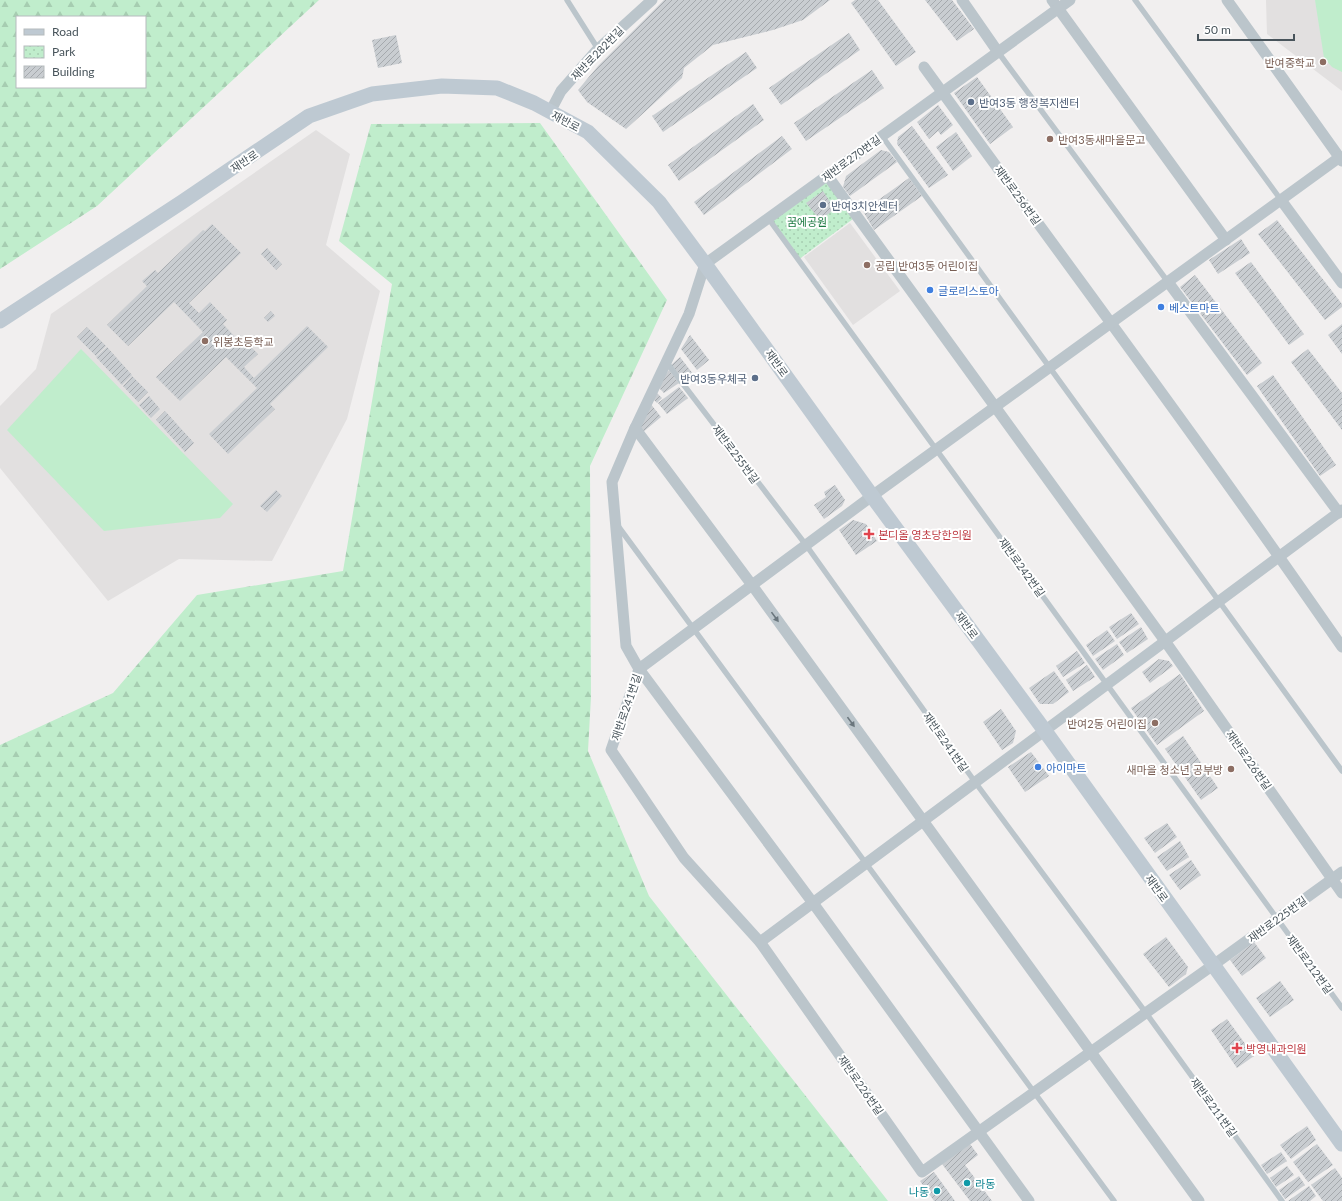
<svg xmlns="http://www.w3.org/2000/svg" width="1342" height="1201" font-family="Lato,'Noto Sans KR',sans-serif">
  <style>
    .education { fill: #e2e0e0 }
    .forest { fill: url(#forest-firs); fill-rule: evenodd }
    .park { fill: url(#park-dots) }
    .pitch { fill: #c0edcc }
    .building { fill: url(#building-hatch) }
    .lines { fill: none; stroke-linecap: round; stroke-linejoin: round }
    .lane { stroke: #bbc5cb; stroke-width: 5.5 }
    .street { stroke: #bbc5cb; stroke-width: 11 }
    .secondary { stroke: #bec9d2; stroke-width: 15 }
    .oneway { fill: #6a767d }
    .education-dot { fill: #8d6e63; stroke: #fff; stroke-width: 1.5 }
    .service-dot { fill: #5c6f8a; stroke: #fff; stroke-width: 1.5 }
    .shop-dot { fill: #3f7fe0; stroke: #fff; stroke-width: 1.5 }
    .health-dot { fill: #e0444e; stroke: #fff; stroke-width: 1.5 }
    .culture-dot { fill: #0f9aa8; stroke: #fff; stroke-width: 1.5 }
    .labels { text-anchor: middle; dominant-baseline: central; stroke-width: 4; stroke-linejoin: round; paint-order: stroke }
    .street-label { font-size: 11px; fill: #48545b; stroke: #fff }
    .education-label { font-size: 11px; fill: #785e54; stroke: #fff; text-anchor: end }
    .service-label { font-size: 11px; fill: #4e5e75; stroke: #fff; text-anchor: start }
    .park-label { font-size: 11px; fill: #1c7941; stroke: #fff }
    .shop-label { font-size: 11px; fill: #366cbe; stroke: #fff; text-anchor: start }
    .health-label { font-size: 11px; fill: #be3a42; stroke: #fff; text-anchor: start }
    .culture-label { font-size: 11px; fill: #0d838f; stroke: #fff; text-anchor: start }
  </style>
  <defs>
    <pattern id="forest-firs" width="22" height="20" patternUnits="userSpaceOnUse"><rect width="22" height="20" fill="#c0edcc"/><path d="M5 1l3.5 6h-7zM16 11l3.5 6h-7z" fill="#a6cdb1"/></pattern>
    <pattern id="park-dots" width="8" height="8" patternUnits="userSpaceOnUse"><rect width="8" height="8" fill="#c0edcc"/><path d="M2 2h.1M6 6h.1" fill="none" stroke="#a6cdb1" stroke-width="1.8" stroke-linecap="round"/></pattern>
    <pattern id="building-hatch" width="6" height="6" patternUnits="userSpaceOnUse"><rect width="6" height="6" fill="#c9cdd1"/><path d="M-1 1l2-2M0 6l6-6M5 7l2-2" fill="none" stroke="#a5a9ad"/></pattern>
  </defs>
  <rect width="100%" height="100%" fill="#f1efef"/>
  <g class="education">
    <polygon points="1266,0 1342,0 1342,91 1267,34"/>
    <polygon points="316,130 350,154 326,245 380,291 347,419 272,561 179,559 108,601 0,468 0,406 36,369 51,314"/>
    <polygon points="850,223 900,291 853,325 804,257"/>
  </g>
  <g class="forest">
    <path d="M0,0h319l-222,206 -97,63zM17,17h128v70h-128z"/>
    <polygon points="540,123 667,300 590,466 591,697 588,751 649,896 888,1201 0,1201 0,745 113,693 197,595 343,571 392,284 339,241 371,124"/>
  </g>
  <polygon class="park" points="827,175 857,216 798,260 768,218"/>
  <g class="pitch">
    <polygon points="1315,0 1342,0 1342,72 1332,67 1324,58"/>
    <polygon points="81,349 233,504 220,518 104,531 7,430"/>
  </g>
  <g class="building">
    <polygon points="664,0 830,0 803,20 773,30 713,45 684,68 682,78 626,129 587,102 578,90 598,66"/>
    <polygon points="855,0 878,0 916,52 896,66 851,3"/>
    <polygon points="925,0 952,0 974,29 957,41"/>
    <polygon points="849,33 860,50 781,105 769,88"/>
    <polygon points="396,35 402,63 378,68 372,40"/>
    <polygon points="746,52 757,68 663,132 652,116"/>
    <polygon points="872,70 884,88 806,141 794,123"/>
    <polygon points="977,77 1013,127 990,144 954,93"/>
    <polygon points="753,104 764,120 679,181 668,165"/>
    <polygon points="938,105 953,125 941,135 938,131 929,139 917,122"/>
    <polygon points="912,126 948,175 929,188 897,144 898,137"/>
    <polygon points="956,132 972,156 953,171 936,147"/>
    <polygon points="782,136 792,149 704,215 694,202"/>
    <polygon points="881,150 889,152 897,162 850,196 843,187 846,176"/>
    <polygon points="909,178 922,196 874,230 863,211"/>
    <polygon points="823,191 835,209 820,220 806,203"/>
    <polygon points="1277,220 1342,304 1342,307 1325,320 1258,234"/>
    <polygon points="212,224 241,253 189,303 199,313 210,302 227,320 223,324 237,339 240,335 258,354 244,367 254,378 307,326 328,347 270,404 275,409 228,454 209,434 257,388 226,357 180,401 156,377 203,332 174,302 128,346 107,325 147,286 142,281 155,270 158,273 203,230 205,231"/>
    <polygon points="1241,239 1250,253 1218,274 1209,260"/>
    <polygon points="267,248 282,264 276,270 261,254"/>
    <polygon points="1251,262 1304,334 1289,345 1235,273"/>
    <polygon points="1195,275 1262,363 1247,375 1180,287"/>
    <polygon points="271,311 275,316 268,322 264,318"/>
    <polygon points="1342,324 1342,354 1328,335"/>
    <polygon points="87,327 106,346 96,356 77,337"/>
    <polygon points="690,335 709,360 697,370 681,349"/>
    <polygon points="107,347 132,375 122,385 96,357"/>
    <polygon points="1308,349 1342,393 1342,430 1291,362"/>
    <polygon points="680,357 693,374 685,381 671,365"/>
    <polygon points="669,370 679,383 664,393 657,386"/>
    <polygon points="1273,375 1336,465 1320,476 1257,386"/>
    <polygon points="132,376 148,392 138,402 123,386"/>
    <polygon points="679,387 688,398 667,414 658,403"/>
    <polygon points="656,392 662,398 657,403 651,397"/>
    <polygon points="149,396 160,409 151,418 139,405"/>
    <polygon points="650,403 661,417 642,433 636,427"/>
    <polygon points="165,411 194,443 185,452 156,420"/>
    <polygon points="835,485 845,500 842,506 824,519 814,505 826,497 824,492"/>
    <polygon points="276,490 282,496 267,512 260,506"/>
    <polygon points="853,520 866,524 877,541 856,555 839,530"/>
    <polygon points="1131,613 1139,624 1117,639 1109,627"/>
    <polygon points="1141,627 1148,639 1127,653 1119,642"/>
    <polygon points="1107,630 1115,641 1093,656 1086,645"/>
    <polygon points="1117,644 1124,655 1103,670 1095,659"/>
    <polygon points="1077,651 1085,663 1063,677 1056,666"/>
    <polygon points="1159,659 1169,661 1173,666 1150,683 1142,672"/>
    <polygon points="1087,665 1095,677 1073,691 1066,680"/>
    <polygon points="1054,671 1069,692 1053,704 1040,704 1029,688"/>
    <polygon points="1180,674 1204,711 1157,745 1131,708"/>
    <polygon points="1001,709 1016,731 1013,743 1002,750 983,722"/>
    <polygon points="1183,736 1218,788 1201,800 1165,749"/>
    <polygon points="1031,752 1049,776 1025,792 1008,767"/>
    <polygon points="1167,823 1177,837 1155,853 1144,838"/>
    <polygon points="1180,841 1189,857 1167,871 1157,857"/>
    <polygon points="1191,860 1201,875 1180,890 1169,875"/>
    <polygon points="1166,937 1188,967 1186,974 1169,987 1143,954"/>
    <polygon points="1254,942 1266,958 1242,976 1230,960"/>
    <polygon points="1280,981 1294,1000 1270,1017 1256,998"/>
    <polygon points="1227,1019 1254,1056 1237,1068 1211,1030"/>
    <polygon points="1307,1126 1316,1140 1291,1159 1280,1145"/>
    <polygon points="970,1144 978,1155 965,1165 992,1201 970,1201 942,1164"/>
    <polygon points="1317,1144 1333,1165 1308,1182 1293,1162"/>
    <polygon points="1281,1152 1287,1161 1267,1174 1261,1165"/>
    <polygon points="1287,1166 1294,1175 1276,1187 1270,1178"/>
    <polygon points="1335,1168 1342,1178 1342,1201 1323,1201 1311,1185"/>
    <polygon points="934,1172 955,1201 934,1201 920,1181"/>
    <polygon points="1299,1176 1305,1185 1285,1199 1279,1190"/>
    <polygon points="1309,1186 1316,1196 1310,1201 1288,1201"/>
  </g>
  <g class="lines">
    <g class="lane">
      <polyline points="567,0 598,49"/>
      <polyline points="1135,0 1281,200"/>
      <polyline points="998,52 1168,282"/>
      <polyline points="882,136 1342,771"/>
      <polyline points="768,218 1342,1008"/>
      <polyline points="667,363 806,545 975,782 1146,1013 1282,1201"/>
      <polyline points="618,526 1114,1201"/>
    </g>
    <g class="street">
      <polyline points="962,0 998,52"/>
      <polyline points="1052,0 1226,240"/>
      <polyline points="1227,0 1342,161"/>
      <path d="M924,67c140,193 283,384 418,580"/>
      <polyline points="550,112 561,91 598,49 652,0"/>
      <polyline points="827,175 1165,641 1342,893"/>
      <polyline points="1281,200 1342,283"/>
      <polyline points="1168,282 1339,513"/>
      <polyline points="635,428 752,585 1199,1201"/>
      <polyline points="639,669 611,750 684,858 760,942 922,1172 1223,958 1342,872"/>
      <polyline points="639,669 872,496 1340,157"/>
      <polyline points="760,942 1342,510"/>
      <polyline points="1029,1201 813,903 639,669 626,646 612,482 635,428 689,314 705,264 1070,0"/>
    </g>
    <polyline class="secondary" points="0,321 182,202 309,116 372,94 442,86 497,88 534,103 588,132 659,202 705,264 872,496 1045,731 1342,1144"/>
  </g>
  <defs><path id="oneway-solid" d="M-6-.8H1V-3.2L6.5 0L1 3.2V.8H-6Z"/></defs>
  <g class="oneway">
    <use href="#oneway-solid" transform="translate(775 617) rotate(54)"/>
    <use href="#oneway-solid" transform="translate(851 722) rotate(54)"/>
  </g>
  <g class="education-dot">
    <circle cx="1323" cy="62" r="4"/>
    <circle cx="1050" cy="139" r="4"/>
    <circle cx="867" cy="265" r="4"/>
    <circle cx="205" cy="341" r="4"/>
    <circle cx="1155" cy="723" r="4"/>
    <circle cx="1231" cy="769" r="4"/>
  </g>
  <g class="service-dot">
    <circle cx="971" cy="102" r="4"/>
    <circle cx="823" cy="205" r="4"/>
    <circle cx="755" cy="378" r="4"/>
  </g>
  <g class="shop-dot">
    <circle cx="930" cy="290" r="4"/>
    <circle cx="1161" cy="307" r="4"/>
    <circle cx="1038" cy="767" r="4"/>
  </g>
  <g class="health-dot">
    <path d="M867 528h4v4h4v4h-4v4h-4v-4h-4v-4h4z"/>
    <path d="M1235 1042h4v4h4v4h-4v4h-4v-4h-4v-4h4z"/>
  </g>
  <g class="culture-dot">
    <circle cx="967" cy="1183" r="4"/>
    <circle cx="937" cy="1191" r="4"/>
  </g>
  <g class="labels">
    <g class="street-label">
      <text transform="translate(597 53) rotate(-46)">재반로282번길</text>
      <text transform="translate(566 121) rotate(28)">재반로</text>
      <text transform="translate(851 158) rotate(-36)">재반로270번길</text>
      <text transform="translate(244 161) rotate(-34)">재반로</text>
      <text transform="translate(1018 195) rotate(54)">재반로256번길</text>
      <text transform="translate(777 363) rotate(54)">재반로</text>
      <text transform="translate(736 454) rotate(53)">재반로255번길</text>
      <text transform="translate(1022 567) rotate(54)">재반로242번길</text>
      <text transform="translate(967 625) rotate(54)">재반로</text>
      <text transform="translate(626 707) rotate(-71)">재반로241번길</text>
      <text transform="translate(946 742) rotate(55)">재반로241번길</text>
      <text transform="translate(1249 760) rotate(55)">재반로226번길</text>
      <text transform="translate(1157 888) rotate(54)">재반로</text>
      <text transform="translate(1277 919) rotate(-36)">재반로225번길</text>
      <text transform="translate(1310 964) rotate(54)">재반로212번길</text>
      <text transform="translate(861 1085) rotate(55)">재반로226번길</text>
      <text transform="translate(1214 1107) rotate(54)">재반로211번길</text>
    </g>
    <g class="education-label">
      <text x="1315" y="62">반여중학교</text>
      <text x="1058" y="139" text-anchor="start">반여3동새마을문고</text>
      <text x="875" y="265" text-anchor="start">공립 반여3동 어린이집</text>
      <text x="213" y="341" text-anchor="start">위봉초등학교</text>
      <text x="1147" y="723">반여2동 어린이집</text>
      <text x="1223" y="769">새마을 청소년 공부방</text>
    </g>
    <g class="service-label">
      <text x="979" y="102">반여3동 행정복지센터</text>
      <text x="831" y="205">반여3치안센터</text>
      <text x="747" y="378" text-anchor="end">반여3동우체국</text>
    </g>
    <g class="park-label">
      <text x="807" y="221">꿈에공원</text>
    </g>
    <g class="shop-label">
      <text x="938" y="290">글로리스토아</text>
      <text x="1169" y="307">베스트마트</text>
      <text x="1046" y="767">아이마트</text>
    </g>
    <g class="health-label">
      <text x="878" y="534">본디올 영초당한의원</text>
      <text x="1246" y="1048">박영내과의원</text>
    </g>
    <g class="culture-label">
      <text x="975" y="1183">라동</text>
      <text x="929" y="1191" text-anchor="end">나동</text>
    </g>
  </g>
  <rect x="16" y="16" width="130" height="72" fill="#ffffff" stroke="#b6bbbd"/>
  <rect x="24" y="29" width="20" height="6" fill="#bec9d2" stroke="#b6bbbd"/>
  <text x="52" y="36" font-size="12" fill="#48545b">Road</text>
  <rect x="24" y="46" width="20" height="12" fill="url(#park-dots)" stroke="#b6bbbd"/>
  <text x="52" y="56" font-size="12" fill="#48545b">Park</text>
  <rect x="24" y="66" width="20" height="12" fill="url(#building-hatch)" stroke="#b6bbbd"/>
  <text x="52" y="76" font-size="12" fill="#48545b">Building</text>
  <path d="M1198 34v6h96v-6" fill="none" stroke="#48545b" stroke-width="2"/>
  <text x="1204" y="34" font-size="12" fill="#48545b" stroke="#ffffff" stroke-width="3" paint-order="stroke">50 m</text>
</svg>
